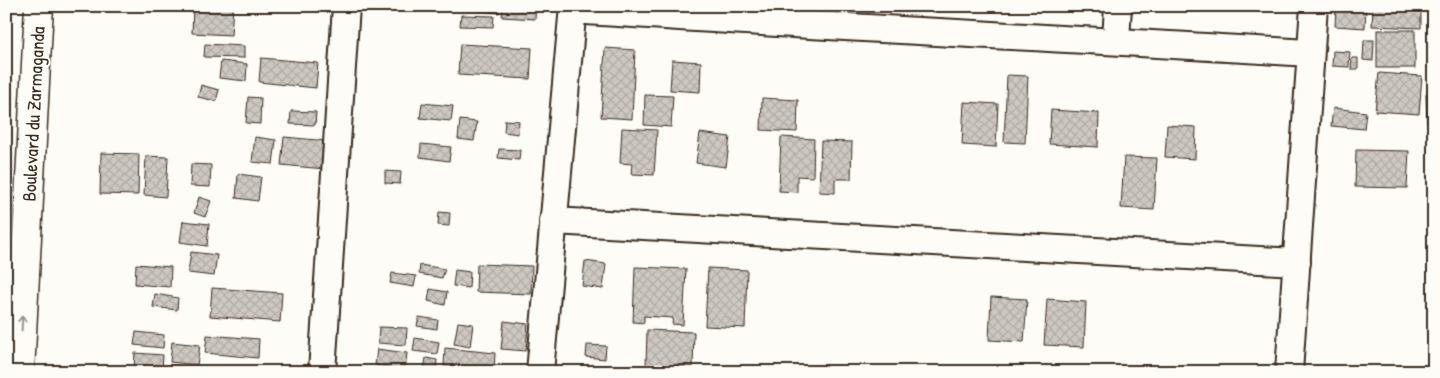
<svg xmlns="http://www.w3.org/2000/svg" width="1440" height="378" font-family="'Patrick Hand',sans-serif">
  <style>
    .building { fill: url(#building-cross-hatch); stroke: #3b2a1e }
    .lines { fill: none; stroke-linecap: round; stroke-linejoin: round }
    .street-casing { stroke: #3b2a1e; stroke-width: 30 }
    .primary-casing { stroke: #3b2a1e; stroke-width: 31 }
    .street { stroke: #fdfcf7; stroke-width: 26 }
    .primary { stroke: #fdfcf7; stroke-width: 28 }
    .oneway { stroke: #9c938a }
    .labels { text-anchor: middle; dominant-baseline: central; stroke-width: 4; stroke-linejoin: round; paint-order: stroke }
    .street-label { font-size: 19px; fill: #3b2a1e; stroke: #fdfcf7 }
  </style>
  <defs>
    <pattern id="building-cross-hatch" width="8" height="8" patternUnits="userSpaceOnUse" patternTransform="scale(1.25)"><rect width="8" height="8" fill="#cdc8c2"/><path d="M0 0l8 8M0 8l8-8" fill="none" stroke="#b1aca6"/></pattern>
  </defs>
  <rect width="100%" height="100%" fill="#fdfcf7"/>
  <filter id="ink" filterUnits="userSpaceOnUse"><feTurbulence type="fractalNoise" baseFrequency=".02" numOctaves="2"/><feDisplacementMap in="SourceGraphic" scale="10" xChannelSelector="R" yChannelSelector="G"/><feConvolveMatrix kernelMatrix="1 2 1 2 8 2 1 2 1" color-interpolation-filters="sRGB"/></filter>
  <g filter="url(#ink)">
    <g class="building">
      <polygon points="193,6 233,6 231,35 192,33"/>
      <polygon points="460,6 500,6 499,13 460,9"/>
      <polygon points="503,6 536,6 535,19 502,17"/>
      <polygon points="1336,6 1366,7 1365,28 1335,26"/>
      <polygon points="1373,6 1421,6 1421,28 1372,26"/>
      <polygon points="461,15 494,16 493,27 460,26"/>
      <rect x="1377" y="30" width="38" height="38"/>
      <polygon points="1364,40 1374,40 1373,61 1363,60"/>
      <polygon points="205,44 244,46 244,58 204,57"/>
      <polygon points="460,44 532,48 530,79 458,75"/>
      <polygon points="605,48 635,50 632,119 601,117"/>
      <polygon points="1333,51 1350,52 1349,67 1332,66"/>
      <polygon points="261,58 318,63 316,88 259,82"/>
      <polygon points="1352,58 1358,58 1358,69 1351,69"/>
      <polygon points="672,60 701,62 700,92 670,90"/>
      <polygon points="221,61 247,64 246,81 219,78"/>
      <polygon points="1379,73 1422,76 1419,114 1375,111"/>
      <polygon points="1007,75 1028,76 1025,143 1004,142"/>
      <polygon points="201,85 219,90 216,101 198,97"/>
      <polygon points="1426,94 1434,94 1434,123 1427,123"/>
      <polygon points="645,95 673,96 671,127 644,125"/>
      <polygon points="248,97 261,98 260,124 246,123"/>
      <polygon points="762,98 798,100 797,132 761,130"/>
      <polygon points="964,102 998,104 996,147 962,145"/>
      <polygon points="422,103 453,106 451,121 420,118"/>
      <polygon points="1333,108 1366,112 1364,129 1331,126"/>
      <polygon points="1051,110 1099,113 1098,147 1049,144"/>
      <polygon points="291,111 316,112 315,125 290,124"/>
      <polygon points="460,120 477,122 474,141 458,139"/>
      <polygon points="505,120 519,121 518,134 504,132"/>
      <polygon points="1167,125 1196,127 1195,159 1165,157"/>
      <polygon points="622,128 657,130 654,175 631,174 632,164 620,163"/>
      <polygon points="700,133 730,137 726,167 696,163"/>
      <polygon points="255,137 276,140 273,164 252,162"/>
      <polygon points="284,137 328,141 325,169 281,165"/>
      <polygon points="781,137 814,139 813,177 797,176 797,192 779,191"/>
      <polygon points="821,141 852,142 851,179 835,179 835,193 819,192"/>
      <polygon points="421,144 451,147 449,161 420,157"/>
      <polygon points="499,149 520,150 519,160 498,158"/>
      <polygon points="1356,150 1409,151 1407,188 1355,187"/>
      <polygon points="101,153 139,154 138,195 100,194"/>
      <polygon points="146,156 168,157 166,197 144,195"/>
      <polygon points="1124,157 1157,158 1154,210 1121,208"/>
      <polygon points="191,164 211,165 210,187 190,186"/>
      <polygon points="385,171 401,172 400,184 385,183"/>
      <polygon points="238,174 261,177 258,201 236,198"/>
      <polygon points="199,197 211,201 205,217 194,213"/>
      <polygon points="439,212 450,213 449,226 438,225"/>
      <polygon points="183,221 209,224 207,246 180,242"/>
      <polygon points="191,252 217,255 214,276 188,273"/>
      <polygon points="585,261 606,264 603,289 582,286"/>
      <polygon points="136,264 171,267 170,287 135,284"/>
      <polygon points="477,264 532,266 531,294 476,292"/>
      <polygon points="420,265 445,269 442,278 419,274"/>
      <polygon points="635,267 686,269 683,325 672,324 673,318 644,316 644,323 633,322"/>
      <polygon points="708,268 747,270 745,328 705,326"/>
      <polygon points="455,270 470,272 469,288 453,286"/>
      <polygon points="392,273 416,276 414,287 390,283"/>
      <polygon points="212,288 282,293 280,322 210,316"/>
      <polygon points="430,289 447,292 445,305 428,301"/>
      <polygon points="155,294 178,298 177,310 153,307"/>
      <polygon points="991,297 1027,299 1024,342 989,340"/>
      <polygon points="1047,299 1086,302 1084,347 1044,345"/>
      <polygon points="419,317 438,320 437,329 417,326"/>
      <polygon points="504,321 528,324 526,351 501,349"/>
      <polygon points="458,322 473,324 470,347 454,344"/>
      <polygon points="379,327 407,328 406,345 378,343"/>
      <polygon points="647,330 694,332 693,367 646,365"/>
      <polygon points="136,332 164,335 163,348 134,345"/>
      <polygon points="207,335 259,339 258,358 205,353"/>
      <polygon points="415,338 439,342 437,354 413,351"/>
      <polygon points="172,342 200,345 197,365 170,362"/>
      <polygon points="587,345 606,346 605,359 586,357"/>
      <polygon points="445,348 495,353 494,371 444,366"/>
      <polygon points="377,349 407,353 405,370 375,365"/>
      <polygon points="135,353 163,355 162,371 134,369"/>
      <polygon points="426,358 437,360 436,370 424,369"/>
    </g>
    <g class="lines">
      <defs>
        <g id="street">
          <path d="M573,10c245,17 491,28 737,43"/>
          <polyline points="1116,41 1118,6"/>
          <polyline points="553,221 1297,262"/>
          <polyline points="322,372 346,6"/>
          <polyline points="540,372 573,6"/>
          <polyline points="1289,372 1314,6"/>
        </g>
        <polyline id="primary" points="20,372 39,6"/>
      </defs>
      <use href="#street" class="street-casing"/>
      <use href="#primary" class="primary-casing"/>
      <use href="#street" class="street"/>
      <use href="#primary" class="primary"/>
    </g>
    <defs><path id="oneway-shaft" d="M-6 0H5M1.5-3L5.5 0L1.5 3" fill="none" stroke-width="1.6" stroke-linecap="round" stroke-linejoin="round" transform="scale(1.25)"/></defs>
    <use class="oneway" href="#oneway-shaft" transform="translate(22 323) rotate(-87)"/>
  </g>
  <g class="labels">
    <g class="street-label">
      <text transform="translate(33 114) rotate(-87)">Boulevard du Zarmaganda</text>
    </g>
  </g>
  <rect width="1440" height="378" fill="none" stroke="#fdfcf7" stroke-width="25"/>
  <rect x="12" y="12" width="1415" height="353" fill="none" stroke="#3b2a1e" stroke-width="2" filter="url(#ink)"/>
</svg>
